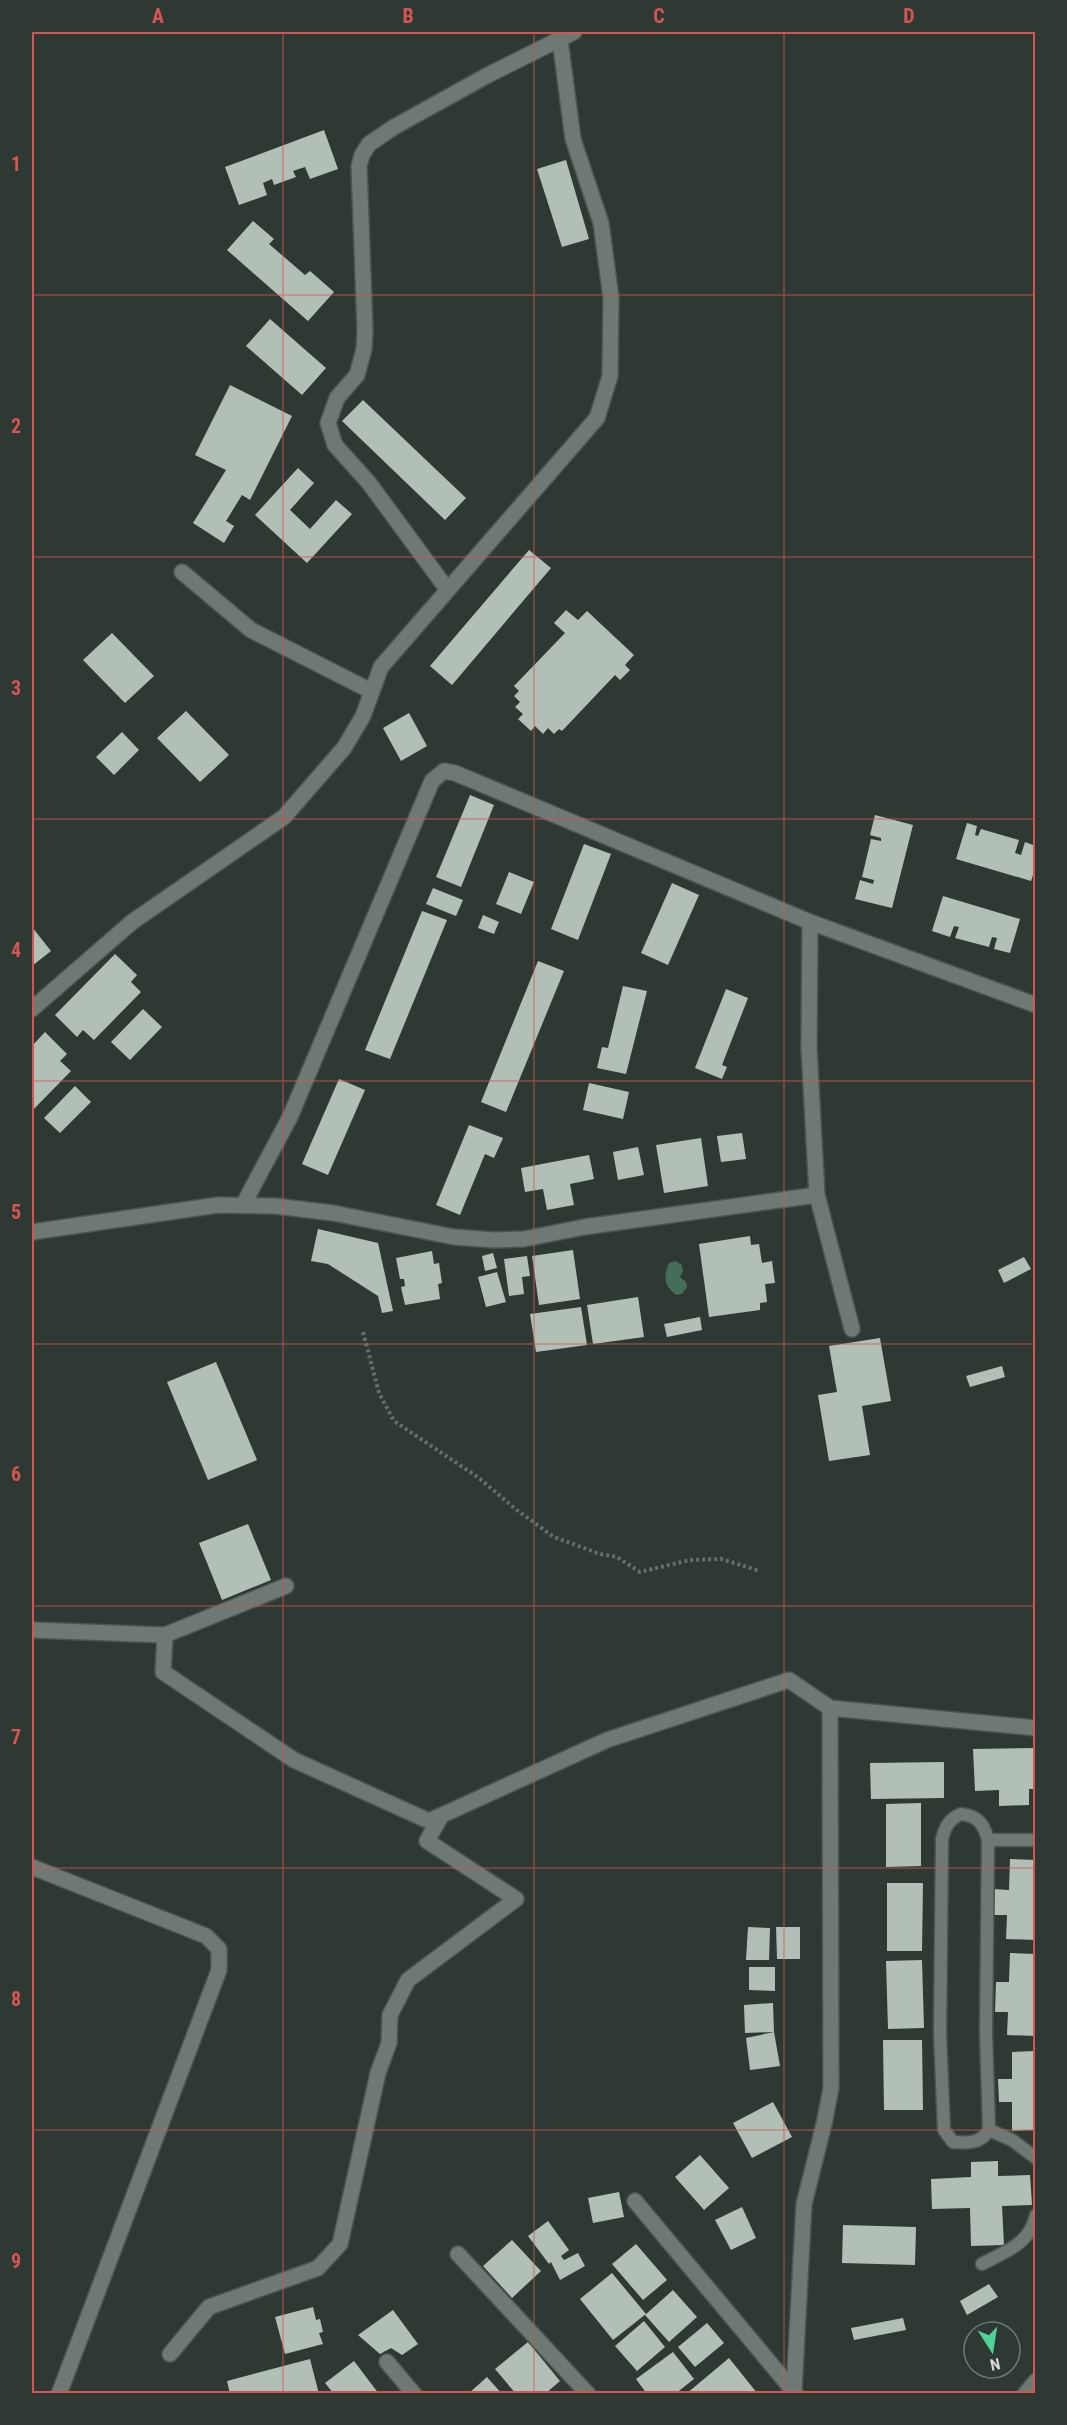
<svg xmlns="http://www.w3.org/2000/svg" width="1067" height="2425" font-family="'Roboto Condensed',sans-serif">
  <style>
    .water { fill: #446e58 }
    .building { fill: #b2bfb7 }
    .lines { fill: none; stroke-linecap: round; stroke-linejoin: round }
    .service-casing { stroke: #4b5450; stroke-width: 15 }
    .minor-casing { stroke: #4b5450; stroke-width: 18 }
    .secondary-casing { stroke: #4b5450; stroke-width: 18 }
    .path { stroke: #656f69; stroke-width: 4; stroke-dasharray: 3 3; stroke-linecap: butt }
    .service { stroke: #6d7972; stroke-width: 12 }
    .minor { stroke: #6d7972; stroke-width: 15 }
    .secondary { stroke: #6d7972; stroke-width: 15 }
    .grid { fill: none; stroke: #d65554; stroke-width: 1.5; stroke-opacity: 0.55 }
    .neatline { fill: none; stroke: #d65554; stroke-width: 2 }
    .grid-label { font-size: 20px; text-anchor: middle; font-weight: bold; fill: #d65554 }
  </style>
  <rect width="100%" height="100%" fill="#2e3933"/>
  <path class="water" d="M676,1261l6,4 1,6 -3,6 6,5 1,5 -5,7 -6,1c-12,-10 -13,-18 -7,-32z"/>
  <g class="building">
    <polygon points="324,130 338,169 310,179 305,167 293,171 296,177 274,185 272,179 263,183 267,195 239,205 225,167"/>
    <polygon points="566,160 589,239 562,247 537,169"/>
    <polygon points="253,221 274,239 269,244 305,275 310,271 334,292 308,321 227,250"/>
    <polygon points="270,319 326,368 302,395 246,346"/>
    <polygon points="230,385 292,416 250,500 242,495 226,521 234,526 224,543 193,523 226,470 195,455"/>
    <polygon points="363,400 466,498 445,520 342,421"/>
    <polygon points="298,468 314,483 290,510 310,529 336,500 352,514 307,563 255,515"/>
    <polygon points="529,550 551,568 452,685 430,666"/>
    <polygon points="566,610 578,620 587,611 634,655 625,665 630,670 620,680 615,675 562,731 559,729 554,734 548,728 543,734 535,726 531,731 518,719 523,714 515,707 520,702 514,696 519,691 514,686 565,633 554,623"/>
    <polygon points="112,633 154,676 125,703 83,660"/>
    <polygon points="186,711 229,755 200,782 157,738"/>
    <polygon points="409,713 427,746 401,761 383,728"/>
    <polygon points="122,732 139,750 114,775 96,757"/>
    <polygon points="470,795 494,805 461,887 436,877"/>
    <polygon points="875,815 913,825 892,908 855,899 860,880 873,884 874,880 862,877 871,839 881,841 881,838 870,835"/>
    <polygon points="967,823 977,826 975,835 978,836 981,829 1019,840 1015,853 1021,855 1025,842 1036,846 1036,866 1031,881 956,859"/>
    <polygon points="584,844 611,854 578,940 551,929"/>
    <polygon points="509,872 534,882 521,914 496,904"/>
    <polygon points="672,883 699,895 668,965 641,953"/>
    <polygon points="433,888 463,900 456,916 426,904"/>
    <polygon points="943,896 1020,919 1010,953 994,949 997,938 992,937 989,947 955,938 959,927 954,926 950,937 932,931"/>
    <polygon points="422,911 447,920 390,1059 365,1050"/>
    <polygon points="483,915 499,922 494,934 478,928"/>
    <polygon points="32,927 51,951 32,966"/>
    <polygon points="115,954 137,975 131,982 141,992 94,1040 83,1030 77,1037 55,1015"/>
    <polygon points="538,961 564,971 506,1112 481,1102"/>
    <polygon points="623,986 647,991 626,1074 597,1068 602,1047 608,1048"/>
    <polygon points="726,989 748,998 722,1065 727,1067 722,1079 695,1068"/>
    <polygon points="143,1009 162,1027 130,1060 111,1042"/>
    <polygon points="45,1032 67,1054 60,1061 71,1071 32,1111 32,1046"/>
    <polygon points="339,1079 365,1090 328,1175 302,1164"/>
    <polygon points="589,1083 629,1092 623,1119 583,1110"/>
    <polygon points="75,1086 91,1102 60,1133 44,1118"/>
    <polygon points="469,1125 503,1138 494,1158 485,1154 460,1215 436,1205"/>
    <polygon points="742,1133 746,1159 721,1162 717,1136"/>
    <polygon points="701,1138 708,1186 664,1193 656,1145"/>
    <polygon points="638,1147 644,1175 618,1180 613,1152"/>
    <polygon points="589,1155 594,1179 570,1184 574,1205 547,1210 543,1189 525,1192 521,1168"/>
    <polygon points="318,1229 378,1243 393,1311 382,1313 378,1296 328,1264 311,1261"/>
    <polygon points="750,1236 751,1245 759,1244 762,1263 772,1261 775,1283 765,1284 767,1302 760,1303 760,1310 709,1317 699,1244"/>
    <polygon points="573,1250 580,1299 539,1305 532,1256"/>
    <polygon points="432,1251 434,1264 439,1263 442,1283 438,1284 440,1299 405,1305 401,1287 405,1286 404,1279 400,1279 396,1258"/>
    <polygon points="493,1253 497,1268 485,1271 482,1256"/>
    <polygon points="527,1256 530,1276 522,1277 524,1294 509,1296 504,1259"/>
    <polygon points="1024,1257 1031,1269 1004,1283 998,1270"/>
    <polygon points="497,1272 506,1302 486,1307 478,1277"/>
    <polygon points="638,1297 644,1337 593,1344 587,1305"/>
    <polygon points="581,1307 587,1345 536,1352 530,1314"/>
    <polygon points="700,1317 702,1330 667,1337 664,1324"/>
    <polygon points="880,1338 891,1401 862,1406 870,1455 829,1461 818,1395 837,1392 829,1346"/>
    <polygon points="216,1362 257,1460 208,1480 167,1382"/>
    <polygon points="1002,1366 1005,1377 970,1387 966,1376"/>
    <polygon points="248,1524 271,1580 222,1600 199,1543"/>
    <polygon points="1036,1748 1036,1789 1029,1789 1029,1805 999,1806 999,1790 975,1791 973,1749"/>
    <polygon points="944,1762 944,1798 871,1799 870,1763"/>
    <polygon points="921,1803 921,1866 886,1867 886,1804"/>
    <polygon points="1010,1859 1036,1860 1036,1940 1006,1939 1007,1915 993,1915 993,1889 1009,1890"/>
    <polygon points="887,1883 923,1883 922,1951 887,1951"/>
    <polygon points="748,1927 770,1928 769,1960 746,1960"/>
    <polygon points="776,1927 800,1927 800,1959 777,1959"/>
    <polygon points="1010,1953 1036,1954 1036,2036 1007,2035 1008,2012 995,2012 996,1982 1009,1982"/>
    <polygon points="922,1960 924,2028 888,2029 886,1961"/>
    <polygon points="749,1967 775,1967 775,1991 749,1990"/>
    <polygon points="773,2003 774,2032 745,2033 744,2005"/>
    <polygon points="774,2032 780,2066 750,2070 746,2038"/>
    <polygon points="883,2040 922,2040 923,2110 884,2110"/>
    <polygon points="1036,2051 1036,2130 1012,2131 1012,2102 999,2102 998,2079 1012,2079 1012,2052"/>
    <polygon points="773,2102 792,2137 752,2158 733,2123"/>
    <polygon points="700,2155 729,2188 704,2210 675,2177"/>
    <polygon points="998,2161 998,2176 1030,2175 1032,2205 1002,2206 1004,2245 971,2246 970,2208 932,2209 931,2179 971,2177 971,2162"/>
    <polygon points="619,2192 624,2217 593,2223 588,2198"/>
    <polygon points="742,2207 756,2238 731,2250 715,2220"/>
    <polygon points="548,2221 569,2250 561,2256 564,2260 578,2253 585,2266 560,2280 551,2262 549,2264 528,2236"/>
    <polygon points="843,2225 916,2227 915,2265 842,2263"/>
    <polygon points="512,2240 541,2271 512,2298 483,2266"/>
    <polygon points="636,2244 667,2280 643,2300 612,2264"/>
    <polygon points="612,2273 646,2314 613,2340 580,2299"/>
    <polygon points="989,2284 998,2297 967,2315 960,2301"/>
    <polygon points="673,2290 697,2317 669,2342 645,2315"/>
    <polygon points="313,2307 316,2320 320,2319 323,2332 319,2333 323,2344 285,2354 275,2317"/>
    <polygon points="393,2310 418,2344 402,2355 391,2348 380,2354 358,2335"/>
    <polygon points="903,2318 906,2330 854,2340 851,2328"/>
    <polygon points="644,2321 665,2347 637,2371 615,2346"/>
    <polygon points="707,2323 724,2343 695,2367 678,2347"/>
    <polygon points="528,2342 560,2381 545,2394 516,2394 495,2369"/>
    <polygon points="673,2352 694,2379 675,2394 647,2394 636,2379"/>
    <polygon points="729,2358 757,2393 686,2394"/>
    <polygon points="310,2359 319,2394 230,2394 227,2381"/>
    <polygon points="354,2361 379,2394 334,2394 325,2383"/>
    <polygon points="487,2377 502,2394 468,2394"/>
  </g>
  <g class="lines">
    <defs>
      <g id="service">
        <path d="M961,1814c17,2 23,10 27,26l-2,193 3,97c-8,14 -22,13 -36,12l-9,-12 -4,-96 2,-195c3,-12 7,-20 19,-25z"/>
        <polyline points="988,1840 1036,1840"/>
        <polyline points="989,2130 1012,2140 1036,2158"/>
        <path d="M982,2264c24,-13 48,-20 54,-49"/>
      </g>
      <g id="minor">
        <polyline points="182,572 251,630 371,691"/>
        <polyline points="447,589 369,483 335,445 328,423 337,398 357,375 364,349 365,330 359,166 362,155 369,144 394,127 488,75 574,32"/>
        <polyline points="810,922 809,1049 817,1195 852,1329"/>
        <polyline points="32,1009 132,922 284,817 344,748 363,716 381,667 597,418 610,376 611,298 601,223 573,139 559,32"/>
        <polyline points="243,1205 290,1117 432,781 444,771 455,773 810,922 1036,1005"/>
        <polyline points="32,1232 218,1205 275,1206 333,1213 454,1237 494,1240 524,1239 584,1227 817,1195"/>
        <polyline points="286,1586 165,1635 163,1672 294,1760 429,1821 607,1740 789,1680 830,1708 1036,1728"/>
        <polyline points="32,1630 165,1635"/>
        <polyline points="32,1867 206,1936 219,1949 219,1970 59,2394"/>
        <polyline points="635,2201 796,2394"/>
        <polyline points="458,2254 588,2394"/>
        <polyline points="170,2354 209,2307 318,2268 340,2244 378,2073 389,2043 390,2015 408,1980 516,1899 427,1841 441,1816"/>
        <polyline points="387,2362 414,2394"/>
        <polyline points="794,2390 804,2204 824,2124 831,2088 830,1708"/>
      </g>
      <polyline id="secondary" points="1025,2394 1036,2381"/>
    </defs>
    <use href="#service" class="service-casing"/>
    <use href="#minor" class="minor-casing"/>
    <use href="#secondary" class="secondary-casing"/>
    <polyline class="path" points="363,1332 379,1393 394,1421 479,1478 518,1511 554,1537 600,1554 617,1557 640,1572 690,1560 721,1559 760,1571"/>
    <use href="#service" class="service"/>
    <use href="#minor" class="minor"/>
    <use href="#secondary" class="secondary"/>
  </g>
  <path class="grid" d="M283,32v2362M534,32v2362M784,32v2362M32,295h1004M32,557h1004M32,819h1004M32,1081h1004M32,1344h1004M32,1606h1004M32,1868h1004M32,2130h1004"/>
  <rect width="1067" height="2425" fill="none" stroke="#2e3933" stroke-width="66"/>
  <g transform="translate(992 2350) rotate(168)"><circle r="28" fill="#2e3933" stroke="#707a75" stroke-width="1.5"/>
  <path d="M0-4.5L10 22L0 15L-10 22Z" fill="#50d398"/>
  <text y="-9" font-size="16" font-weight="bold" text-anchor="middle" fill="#d4dbd7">N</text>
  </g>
  <rect x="33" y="33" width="1001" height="2359" class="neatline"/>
  <g class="grid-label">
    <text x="158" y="23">A</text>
    <text x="408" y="23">B</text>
    <text x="659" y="23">C</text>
    <text x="909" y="23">D</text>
    <text x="16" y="171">1</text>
    <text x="16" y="433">2</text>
    <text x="16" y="695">3</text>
    <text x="16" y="957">4</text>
    <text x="16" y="1219">5</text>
    <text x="16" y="1481">6</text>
    <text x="16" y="1744">7</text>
    <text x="16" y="2006">8</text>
    <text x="16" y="2268">9</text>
  </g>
</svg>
